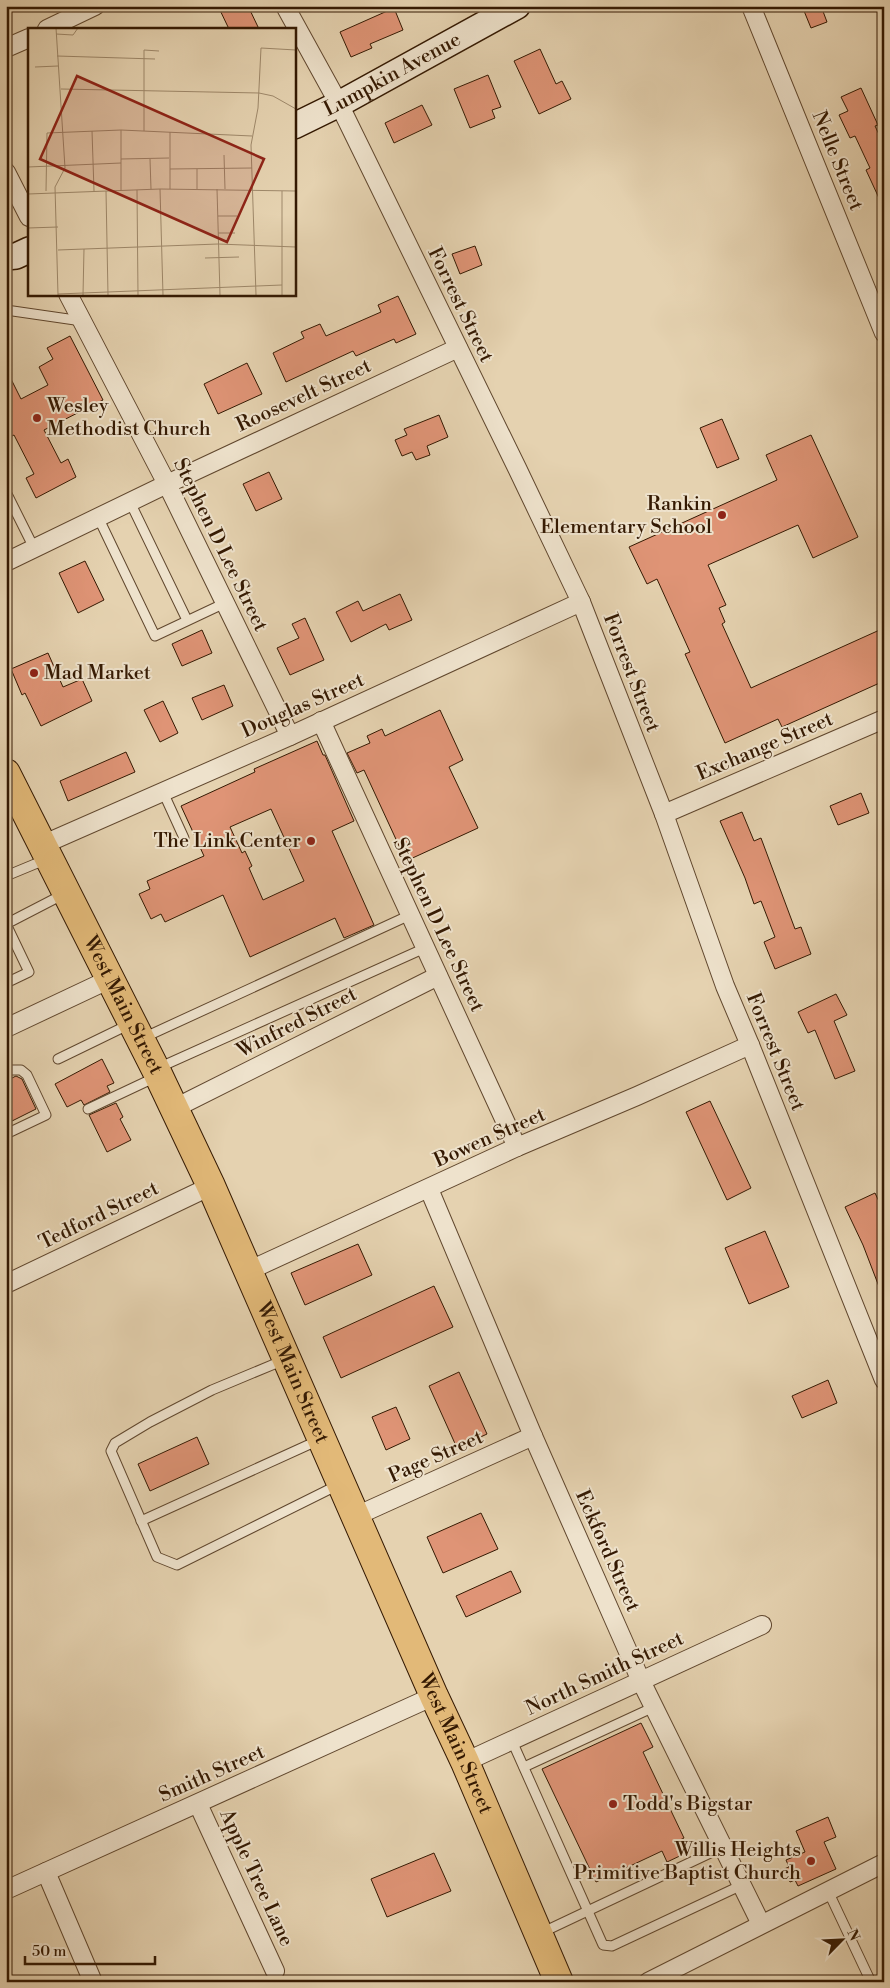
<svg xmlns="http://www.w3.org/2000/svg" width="890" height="1988" font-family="'Libre Bodoni',serif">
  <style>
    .building { fill: #df9476; stroke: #341902; fill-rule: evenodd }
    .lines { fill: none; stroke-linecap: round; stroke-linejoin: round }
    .lane-casing { stroke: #60472e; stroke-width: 11 }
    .street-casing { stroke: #60472e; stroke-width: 20 }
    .secondary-casing { stroke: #341902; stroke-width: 28 }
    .primary-casing { stroke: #341902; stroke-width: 30 }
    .lane { stroke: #eee2cc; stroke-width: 9 }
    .street { stroke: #eee2cc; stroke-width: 18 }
    .secondary { stroke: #eee2cc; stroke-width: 25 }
    .primary { stroke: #e2b978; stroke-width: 28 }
    .poi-dot { fill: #8f2418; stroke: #eee2cc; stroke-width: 2 }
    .labels { text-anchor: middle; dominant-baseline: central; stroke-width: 4; stroke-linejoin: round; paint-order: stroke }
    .street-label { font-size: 20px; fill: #341902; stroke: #eee2cc }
    .poi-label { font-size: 20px; fill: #341902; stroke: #eee2cc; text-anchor: start }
    .inset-road { fill: none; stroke: #9e886a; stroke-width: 1 }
    .view { fill: #8f2418; fill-opacity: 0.15; stroke: #8f2418; stroke-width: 2.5 }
    .inset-edge { fill: none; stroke: #341902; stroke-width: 2.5 }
  </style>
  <rect width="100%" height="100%" fill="#e5d2b0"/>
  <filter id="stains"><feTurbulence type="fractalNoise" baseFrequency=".004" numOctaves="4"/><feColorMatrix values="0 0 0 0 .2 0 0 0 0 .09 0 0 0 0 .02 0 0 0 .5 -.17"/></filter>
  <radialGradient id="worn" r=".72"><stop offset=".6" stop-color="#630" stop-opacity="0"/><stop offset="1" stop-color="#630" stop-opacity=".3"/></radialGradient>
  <g class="building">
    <polygon points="218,6 248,6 259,29 229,29"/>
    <polygon points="802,6 821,6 827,22 811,28"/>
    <polygon points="394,8 403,30 370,44 372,48 351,57 340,32"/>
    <polygon points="540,49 556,84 562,81 571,99 539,114 514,61"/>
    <polygon points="488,75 501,107 492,110 495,118 470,128 454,89"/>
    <polygon points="861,88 878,125 875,126 884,145 884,209 866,170 870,168 855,136 850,138 839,115 848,111 841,97"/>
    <polygon points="422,105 432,125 394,143 385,123"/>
    <polygon points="475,246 482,265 460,274 452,254"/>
    <polygon points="398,296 416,334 396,343 394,339 356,356 353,351 286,382 273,353 304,338 301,332 320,324 326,336 381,312 378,305"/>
    <polygon points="70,336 103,400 44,430 61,463 68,459 76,477 36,498 26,478 34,474 14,435 6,439 6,369 21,399 48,385 39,367 53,359 47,348"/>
    <polygon points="247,363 262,394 218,414 204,384"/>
    <polygon points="439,415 448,437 427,446 430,455 416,460 412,452 402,456 395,440 407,435 404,429"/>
    <polygon points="722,419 739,459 717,468 700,428"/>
    <polygon points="811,435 858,537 813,558 798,525 708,565 726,605 719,608 725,622 722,624 751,688 884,628 884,681 782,727 778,719 725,743 685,654 690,652 657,579 647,584 629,547 777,480 766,455"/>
    <polygon points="269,472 282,499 256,511 243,484"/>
    <polygon points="85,561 104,600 78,613 59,573"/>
    <polygon points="400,594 412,620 389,630 386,624 351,642 336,612 358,601 363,611"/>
    <polygon points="305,618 324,660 290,675 277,648 299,638 292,624"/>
    <polygon points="202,630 212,653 182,666 172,644"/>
    <polygon points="48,653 63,687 82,679 92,701 41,726 25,693 22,695 11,669"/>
    <polygon points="224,685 233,706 202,720 192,698"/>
    <polygon points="163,701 178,733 160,742 144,710"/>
    <polygon points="440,710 463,760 449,767 478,828 406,861 364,770 357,773 347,753 370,743 367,736 382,729 385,736"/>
    <path d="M317,741l6,14h2l29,66 -22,10 42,94 -30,13 -9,-20 -85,39 -27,-62 -58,27 -4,-8 -10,5 -12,-25 11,-5 -3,-8 57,-25 -23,-50 74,-34 -1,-3zM271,809l33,72 -41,19 -14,-32 3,-2 -7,-15 -3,2 -12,-26z"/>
    <polygon points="126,752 135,772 68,801 60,781"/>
    <polygon points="861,793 869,813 838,825 830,806"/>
    <polygon points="742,812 754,841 761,838 795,929 801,927 811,954 775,969 764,942 775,937 761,901 754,904 745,878 720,821"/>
    <polygon points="836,994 847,1015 834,1021 855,1071 835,1079 815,1030 808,1033 798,1012"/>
    <polygon points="102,1059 114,1083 107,1086 110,1092 84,1105 81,1100 67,1107 55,1084"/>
    <polygon points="16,1076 22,1079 36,1109 6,1124 6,1081"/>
    <polygon points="710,1101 751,1188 727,1200 686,1112"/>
    <polygon points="116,1103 123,1117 120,1119 131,1140 107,1152 89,1115"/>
    <polygon points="875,1193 884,1212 883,1297 863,1245 845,1207"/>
    <polygon points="765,1231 789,1287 749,1304 725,1248"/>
    <polygon points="358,1244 372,1275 305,1305 291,1273"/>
    <polygon points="434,1286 453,1327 341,1378 323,1337"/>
    <polygon points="459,1372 487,1434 457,1448 429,1386"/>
    <polygon points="828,1380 837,1403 802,1418 792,1396"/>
    <polygon points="396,1407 410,1439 386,1450 372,1417"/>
    <polygon points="197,1437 209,1464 150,1491 138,1464"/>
    <polygon points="481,1513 498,1549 443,1573 427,1537"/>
    <polygon points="511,1571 521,1592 466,1617 456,1596"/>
    <polygon points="641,1723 653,1747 643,1752 684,1838 678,1841 684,1854 667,1862 662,1851 596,1882 542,1769"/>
    <polygon points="828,1817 836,1837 824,1842 836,1869 798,1886 795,1880 790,1882 784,1869 789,1867 786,1860 805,1852 796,1831"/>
    <polygon points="434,1853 451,1891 387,1917 371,1879"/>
  </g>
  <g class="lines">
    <defs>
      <g id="lane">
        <polyline points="6,9 12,6"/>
        <polyline points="6,310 82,321"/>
        <polyline points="6,492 34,548"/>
        <polyline points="130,502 187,620"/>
        <polyline points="98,517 155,636 225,603"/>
        <polyline points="163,792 184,838"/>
        <polyline points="6,876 47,859"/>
        <polyline points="6,983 29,972 6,924 64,894"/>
        <polyline points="143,1038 410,915"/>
        <polyline points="58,1059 130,1024"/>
        <polyline points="158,1068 425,948"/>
        <polyline points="6,1070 21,1070 27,1075 46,1115 6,1134"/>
        <polyline points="88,1109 156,1077"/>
        <polyline points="284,1360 212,1390 150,1422 115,1443 111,1451 157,1557 177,1565 338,1485"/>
        <polyline points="141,1521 319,1440"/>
        <polyline points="512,1741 603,1945 612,1946 742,1885"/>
        <polyline points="524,1767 654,1707"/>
        <polyline points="828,1891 871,1982"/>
        <polyline points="541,1933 723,1847"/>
      </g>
      <g id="street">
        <polyline points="285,6 339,104 517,468 581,602 664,814 725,986 750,1045 884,1380"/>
        <polyline points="751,6 884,333"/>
        <polyline points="47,29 95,6"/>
        <polyline points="6,48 29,38"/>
        <polyline points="6,172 29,217"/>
        <polyline points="68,294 167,484 290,736"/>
        <polyline points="6,562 167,484 458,348"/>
        <polyline points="321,721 517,1147"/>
        <polyline points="664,814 884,719"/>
        <polyline points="42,845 290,736 581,602"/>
        <polyline points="6,1028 110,979"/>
        <polyline points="175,1108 438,976"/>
        <polyline points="429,1189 533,1436 641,1681 761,1924"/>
        <polyline points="248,1271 517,1147 637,1096 750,1045"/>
        <polyline points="6,1284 211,1186"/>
        <polyline points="356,1516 533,1436"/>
        <polyline points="465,1762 762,1625"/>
        <polyline points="198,1804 275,1971"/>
        <polyline points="46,1872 93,1982"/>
        <polyline points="6,1890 434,1696"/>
        <polyline points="648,1982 884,1863"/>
      </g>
      <g id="secondary">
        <path id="s1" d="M294,126l45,-22 178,-98"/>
        <polyline points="6,257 16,256 29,250"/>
      </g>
      <g id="primary">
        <path id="s2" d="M6,773l150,297 55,116 223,510 31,66 94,220"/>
      </g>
    </defs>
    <use href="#lane" class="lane-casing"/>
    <use href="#street" class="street-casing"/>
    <use href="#secondary" class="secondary-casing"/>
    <use href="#primary" class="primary-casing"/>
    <use href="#lane" class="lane"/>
    <use href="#street" class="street"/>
    <use href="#secondary" class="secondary"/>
    <use href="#primary" class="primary"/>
  </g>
  <g class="poi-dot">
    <circle cx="37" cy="418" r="5"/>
    <circle cx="722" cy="515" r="5"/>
    <circle cx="34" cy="673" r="5"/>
    <circle cx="311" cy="841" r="5"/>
    <circle cx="613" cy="1804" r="5"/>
    <circle cx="811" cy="1861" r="5"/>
  </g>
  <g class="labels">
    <g class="street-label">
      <text stroke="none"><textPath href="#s1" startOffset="111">Lumpkin Avenue</textPath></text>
      <text transform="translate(837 161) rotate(68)">Nelle Street</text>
      <text transform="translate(460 305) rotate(64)">Forrest Street</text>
      <text transform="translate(304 396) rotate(-25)">Roosevelt Street</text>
      <text transform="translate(220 545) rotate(64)">Stephen D Lee Street</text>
      <text transform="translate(631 673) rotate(69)">Forrest Street</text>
      <text transform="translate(303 706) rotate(-24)">Douglas Street</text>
      <text transform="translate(765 747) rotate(-23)">Exchange Street</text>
      <text transform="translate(438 925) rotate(65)">Stephen D Lee Street</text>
      <text stroke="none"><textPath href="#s2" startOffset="260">West Main Street</textPath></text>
      <text transform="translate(297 1023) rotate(-27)">Winfred Street</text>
      <text transform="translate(775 1052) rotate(68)">Forrest Street</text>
      <text transform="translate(490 1138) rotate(-24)">Bowen Street</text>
      <text transform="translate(99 1216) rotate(-26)">Tedford Street</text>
      <text stroke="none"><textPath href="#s2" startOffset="665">West Main Street</textPath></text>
      <text transform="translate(436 1457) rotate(-24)">Page Street</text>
      <text transform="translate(607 1551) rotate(66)">Eckford Street</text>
      <text transform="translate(605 1674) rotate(-25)">North Smith Street</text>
      <text stroke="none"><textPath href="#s2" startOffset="1070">West Main Street</textPath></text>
      <text transform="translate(212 1774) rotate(-24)">Smith Street</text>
      <text transform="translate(256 1878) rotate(65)">Apple Tree Lane</text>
    </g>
    <g class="poi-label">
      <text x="47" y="406">Wesley<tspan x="47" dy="23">Methodist Church</tspan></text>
      <text x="712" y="504" text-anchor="end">Rankin<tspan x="712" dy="23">Elementary School</tspan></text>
      <text x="44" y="673">Mad Market</text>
      <text x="301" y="841" text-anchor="end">The Link Center</text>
      <text x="623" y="1804">Todd's Bigstar</text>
      <text x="801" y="1850" text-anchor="end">Willis Heights<tspan x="801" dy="23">Primitive Baptist Church</tspan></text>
    </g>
  </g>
  <g transform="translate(28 28)">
    <rect width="268" height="268" fill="#e5d2b0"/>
    <path class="inset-road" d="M28,0l9,140 -10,19 3,108M28,6l17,1 5,-7M29,28l98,3M7,39l23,-1M33,61l198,4 14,3 23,13M93,102v60M64,103l2,60M116,103v-81l15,1M142,104v57M196,127l1,34M93,131l48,-1M122,131l1,30M0,139l93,-4M142,141l82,-1M169,141v20M132,161l3,106M189,161l3,106M109,162l1,105M18,163l1,-58 74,-3 131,6M78,163l2,104M254,163v104M0,166l132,-5 136,2M190,188h19M0,200l30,-1M190,205h17M30,222l160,-6 78,3M177,230l34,-1M30,266l224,-9M55,267l1,-46M228,267l-5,-150 7,-37 3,-60 35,2"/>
    <path class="view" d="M49,48l187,83 -37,83 -187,-83z"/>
    <rect width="268" height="268" class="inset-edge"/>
  </g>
  <rect width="890" height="1988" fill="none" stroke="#e5d2b0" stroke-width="25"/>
  <rect x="8" y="8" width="875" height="1973" fill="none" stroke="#341902" stroke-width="2.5"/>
  <rect x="12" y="12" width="865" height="1963" fill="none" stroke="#341902"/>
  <g transform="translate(842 1940) rotate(66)" stroke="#eee2cc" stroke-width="4" paint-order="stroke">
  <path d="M0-4L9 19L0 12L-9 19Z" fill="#341902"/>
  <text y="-8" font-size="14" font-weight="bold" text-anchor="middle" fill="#341902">N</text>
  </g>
  <path d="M25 1956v8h130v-8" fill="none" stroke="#341902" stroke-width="2.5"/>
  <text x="32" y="1956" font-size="15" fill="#341902" stroke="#eee2cc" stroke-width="4" paint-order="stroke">50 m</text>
  <rect width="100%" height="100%" filter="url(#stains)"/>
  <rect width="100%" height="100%" fill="url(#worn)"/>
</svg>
